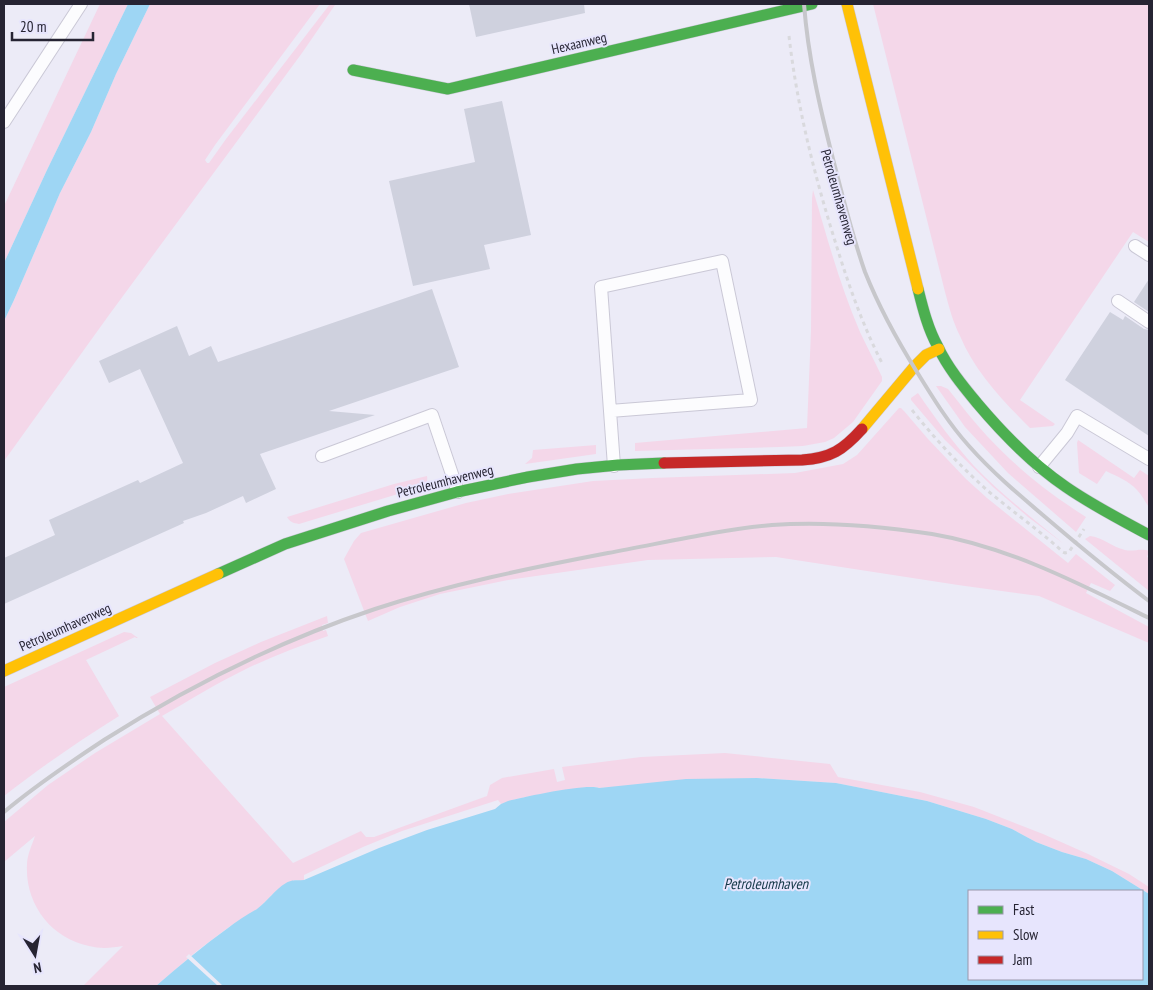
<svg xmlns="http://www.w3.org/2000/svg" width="1153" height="990" font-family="'PT Sans Narrow',sans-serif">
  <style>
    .green { fill: #f4d7e9 }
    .water { fill: #9ed6f4; fill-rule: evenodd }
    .pier { fill: #ecebf7 }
    .building { fill: #cfd1de }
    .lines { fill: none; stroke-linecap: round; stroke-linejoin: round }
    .lane-casing { stroke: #cac8d6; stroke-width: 14 }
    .fast-casing { stroke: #cac8d6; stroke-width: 12 }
    .slow-casing { stroke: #cac8d6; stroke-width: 12 }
    .jam-casing { stroke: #cac8d6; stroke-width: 12 }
    .path { stroke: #d9d9dd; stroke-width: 3; stroke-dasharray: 4 4; stroke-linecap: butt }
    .lane { stroke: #fcfcfe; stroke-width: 12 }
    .fast { stroke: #4caf50; stroke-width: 11 }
    .slow { stroke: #ffc107; stroke-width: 11 }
    .jam { stroke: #c62828; stroke-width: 11 }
    .rail { stroke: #c7c7cb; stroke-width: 4 }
    .labels { text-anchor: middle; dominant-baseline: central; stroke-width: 4; stroke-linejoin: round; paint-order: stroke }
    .street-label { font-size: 14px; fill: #262433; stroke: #e7e5fd }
    .water-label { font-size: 15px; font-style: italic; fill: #143848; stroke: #e7e5fd }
  </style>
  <rect width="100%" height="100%" fill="#ecebf7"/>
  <g class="green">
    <polygon points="100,4 128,4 47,170 4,263 4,206"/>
    <polygon points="150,4 320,4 215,145 205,160 207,163 209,163 226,139 330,4 335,5 302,53 109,315 4,461 4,321 14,300 60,193 91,132 116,74"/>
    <path d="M873,4h276v238l-16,-10 -113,168 35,24 -2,2 -23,2c-27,-27 -55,-56 -70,-92 -7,-14 -11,-29 -15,-44z"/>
    <path d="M813,190c14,47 27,96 47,142 7,15 15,30 22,45v4l-29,41 -19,16 -9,4 -22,4 -24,1 -144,4v-8l172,-15 4,-97 1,-133z"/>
    <path d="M936,386h5l7,3c13,16 25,32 39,47 31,33 61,57 99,81l-10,15 -68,-59 -43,-46z"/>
    <path d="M918,393c17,25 36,51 56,73 27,28 59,53 90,78l-36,-27 -35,-30 -48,-47 -34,-40v-2z"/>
    <polygon points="899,408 901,408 904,411 928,439 966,479 987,498 1068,563 1076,554 1115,585 1110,591 1091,583 1086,593 1149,627 1149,643 1039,596 958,585 776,557 648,560 508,580 440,594 400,607 368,621 344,559 345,557 354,541 361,533 466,503 508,494 593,481 652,478 795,473 843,464 857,455"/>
    <path d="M1078,440l56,38 6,-8 9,6v31c-4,-5 -7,-12 -12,-17 -8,-9 -21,-14 -31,-19l-9,13 -18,-11 -2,-30z"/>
    <polygon points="596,445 596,454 525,464 532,458 533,450"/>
    <path d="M427,476c1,5 -1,9 -6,11l-122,37c-6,-1 -9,-2 -12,-7l107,-33z"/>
    <path d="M1090,536c12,1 22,11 35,14 8,2 16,-2 24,1l-2,6 2,1v33l-64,-52z"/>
    <path d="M327,616l1,7 -6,2 1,6 3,-1 2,6c-28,10 -55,20 -82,33 -29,14 -56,31 -84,47l131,147 68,-32 5,6h8l113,-41 3,-11 12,-7 52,-9 3,13 8,-2 -3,-13 79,-10 84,-4 105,11 8,13 82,15 54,15 69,27 45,20 41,20 20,13v7l-37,-23 -26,-12 -24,-7 -26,-10 -24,-13 -26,-10 -59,-18 -76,-15 -15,-3 -79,-5 -158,10 -3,-1h-7l-31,4 -42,8 -15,5 -3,-4 -96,31 -39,16 -59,28v5l-4,1 -5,-1 -18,10 -18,18 -30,19 -32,24 -41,35h-73l40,-40c-11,2 -23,3 -34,0 -38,-8 -64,-42 -62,-81 0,-10 5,-20 8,-29l-31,26v-40l44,-37 47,-32 65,-39 -10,-17 65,-34 46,-21z"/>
    <path d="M124,632l7,1 7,5h-2l-1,-1 -49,23 33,56c-40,25 -78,51 -115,80v-109z"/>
  </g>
  <g class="water">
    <polygon points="128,4 150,4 116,74 91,132 60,193 14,300 4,321 4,263 47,170"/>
    <path d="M757,778l79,5 91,18 59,18 26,10 24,13 26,10 24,7 26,12 37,23v92h-993c23,-20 47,-40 72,-58 9,-7 19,-13 29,-19 11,-8 17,-19 29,-26 7,-4 11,-2 18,-3l75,-32 48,-18 68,-21 6,-5 7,-3c15,-4 80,-18 91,-13l87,-9zM969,891h173v88h-173z"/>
  </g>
  <polygon class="pier" points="189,954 223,986 218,986 186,957"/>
  <g class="building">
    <polygon points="469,4 584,4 585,13 476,37"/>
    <polygon points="502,101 531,235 484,245 490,269 413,286 389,181 475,162 464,109"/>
    <polygon points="1149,279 1149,312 1134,302"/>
    <polygon points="432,289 459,367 329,411 375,415 260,454 276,489 246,503 243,496 206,513 183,521 184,523 4,604 4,558 55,535 49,520 138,480 140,483 183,463 140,369 109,383 99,361 177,326 189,356 211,346 218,362"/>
    <polygon points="1110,312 1123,320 1125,316 1144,329 1149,330 1149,436 1065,380"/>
  </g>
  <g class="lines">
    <defs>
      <g id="lane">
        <polyline points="4,122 81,4"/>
        <polyline points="1135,246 1149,255"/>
        <polyline points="1118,301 1149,322"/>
        <path d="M610,411l141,-11 -29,-139 -121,26c4,60 9,119 13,179"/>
        <polyline points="322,456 432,415 458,492"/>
        <polyline points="1039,467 1067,433 1077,416 1149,459"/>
      </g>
      <g id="fast">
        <polyline points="353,70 448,89 812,4"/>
        <path d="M918,289c5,20 10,40 20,58 10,21 25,39 39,56 27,32 55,61 89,84 26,18 55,33 83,48"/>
        <polyline points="218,574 285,544 388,511 457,492 528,477 577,469 618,465 664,463"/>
      </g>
      <g id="slow">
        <polyline points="847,4 918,289"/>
        <polyline points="862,429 914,367 926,355 939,349"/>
        <polyline points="4,671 218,574"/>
      </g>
      <path id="jam" d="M664,463l138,-3c29,-2 41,-10 60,-31"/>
    </defs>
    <use href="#lane" class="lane-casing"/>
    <use href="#fast" class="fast-casing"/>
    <use href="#slow" class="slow-casing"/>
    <use href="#jam" class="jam-casing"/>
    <g class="path">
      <path d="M789,36c8,70 25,138 46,205 13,42 27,83 47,122"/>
      <path d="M912,410c23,29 48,56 76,81 25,21 51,39 75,61l2,1 4,-1 15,-23"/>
    </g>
    <use href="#lane" class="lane"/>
    <use href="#fast" class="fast"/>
    <use href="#slow" class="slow"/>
    <use href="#jam" class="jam"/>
    <g class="rail">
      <path d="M804,4c4,53 16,104 29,155 10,38 19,76 32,113 14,35 32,68 52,100 16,26 32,52 52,74 23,26 49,48 75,70 34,29 69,58 105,85"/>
      <path d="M4,812c31,-26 65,-49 100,-72 85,-54 175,-99 271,-131 76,-25 155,-41 233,-56 55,-10 109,-23 164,-28 53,-4 107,1 160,9 77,13 148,50 217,84"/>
    </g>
  </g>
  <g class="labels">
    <g class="street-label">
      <text transform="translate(579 43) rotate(-13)">Hexaanweg</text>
      <text transform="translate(839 197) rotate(74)">Petroleumhavenweg</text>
      <text transform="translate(445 481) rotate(-14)">Petroleumhavenweg</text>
      <text transform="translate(65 627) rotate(-24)">Petroleumhavenweg</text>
    </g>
    <g class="water-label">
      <text x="766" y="883">Petroleumhaven</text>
    </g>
  </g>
  <rect width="1153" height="990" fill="none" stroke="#262433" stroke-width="10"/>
  <rect x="968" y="890" width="175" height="90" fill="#e7e5fd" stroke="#9a98ac"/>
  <rect x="978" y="906" width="25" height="8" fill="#4caf50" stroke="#9a98ac"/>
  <text x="1013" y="915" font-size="15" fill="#262433">Fast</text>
  <rect x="978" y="931" width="25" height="8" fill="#ffc107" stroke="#9a98ac"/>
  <text x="1013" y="940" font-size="15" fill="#262433">Slow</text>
  <rect x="978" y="956" width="25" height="8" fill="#c62828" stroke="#9a98ac"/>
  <text x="1013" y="965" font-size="15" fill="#262433">Jam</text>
  <g transform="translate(35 955) rotate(169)" stroke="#e7e5fd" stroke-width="4" paint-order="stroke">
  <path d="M0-4L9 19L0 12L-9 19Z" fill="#262433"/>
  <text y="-8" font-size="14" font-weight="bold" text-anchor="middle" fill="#262433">N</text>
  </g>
  <path d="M12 32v8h81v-8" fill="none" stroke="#262433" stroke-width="2.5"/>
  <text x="20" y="32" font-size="15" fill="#262433" stroke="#e7e5fd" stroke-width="4" paint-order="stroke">20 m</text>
</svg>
